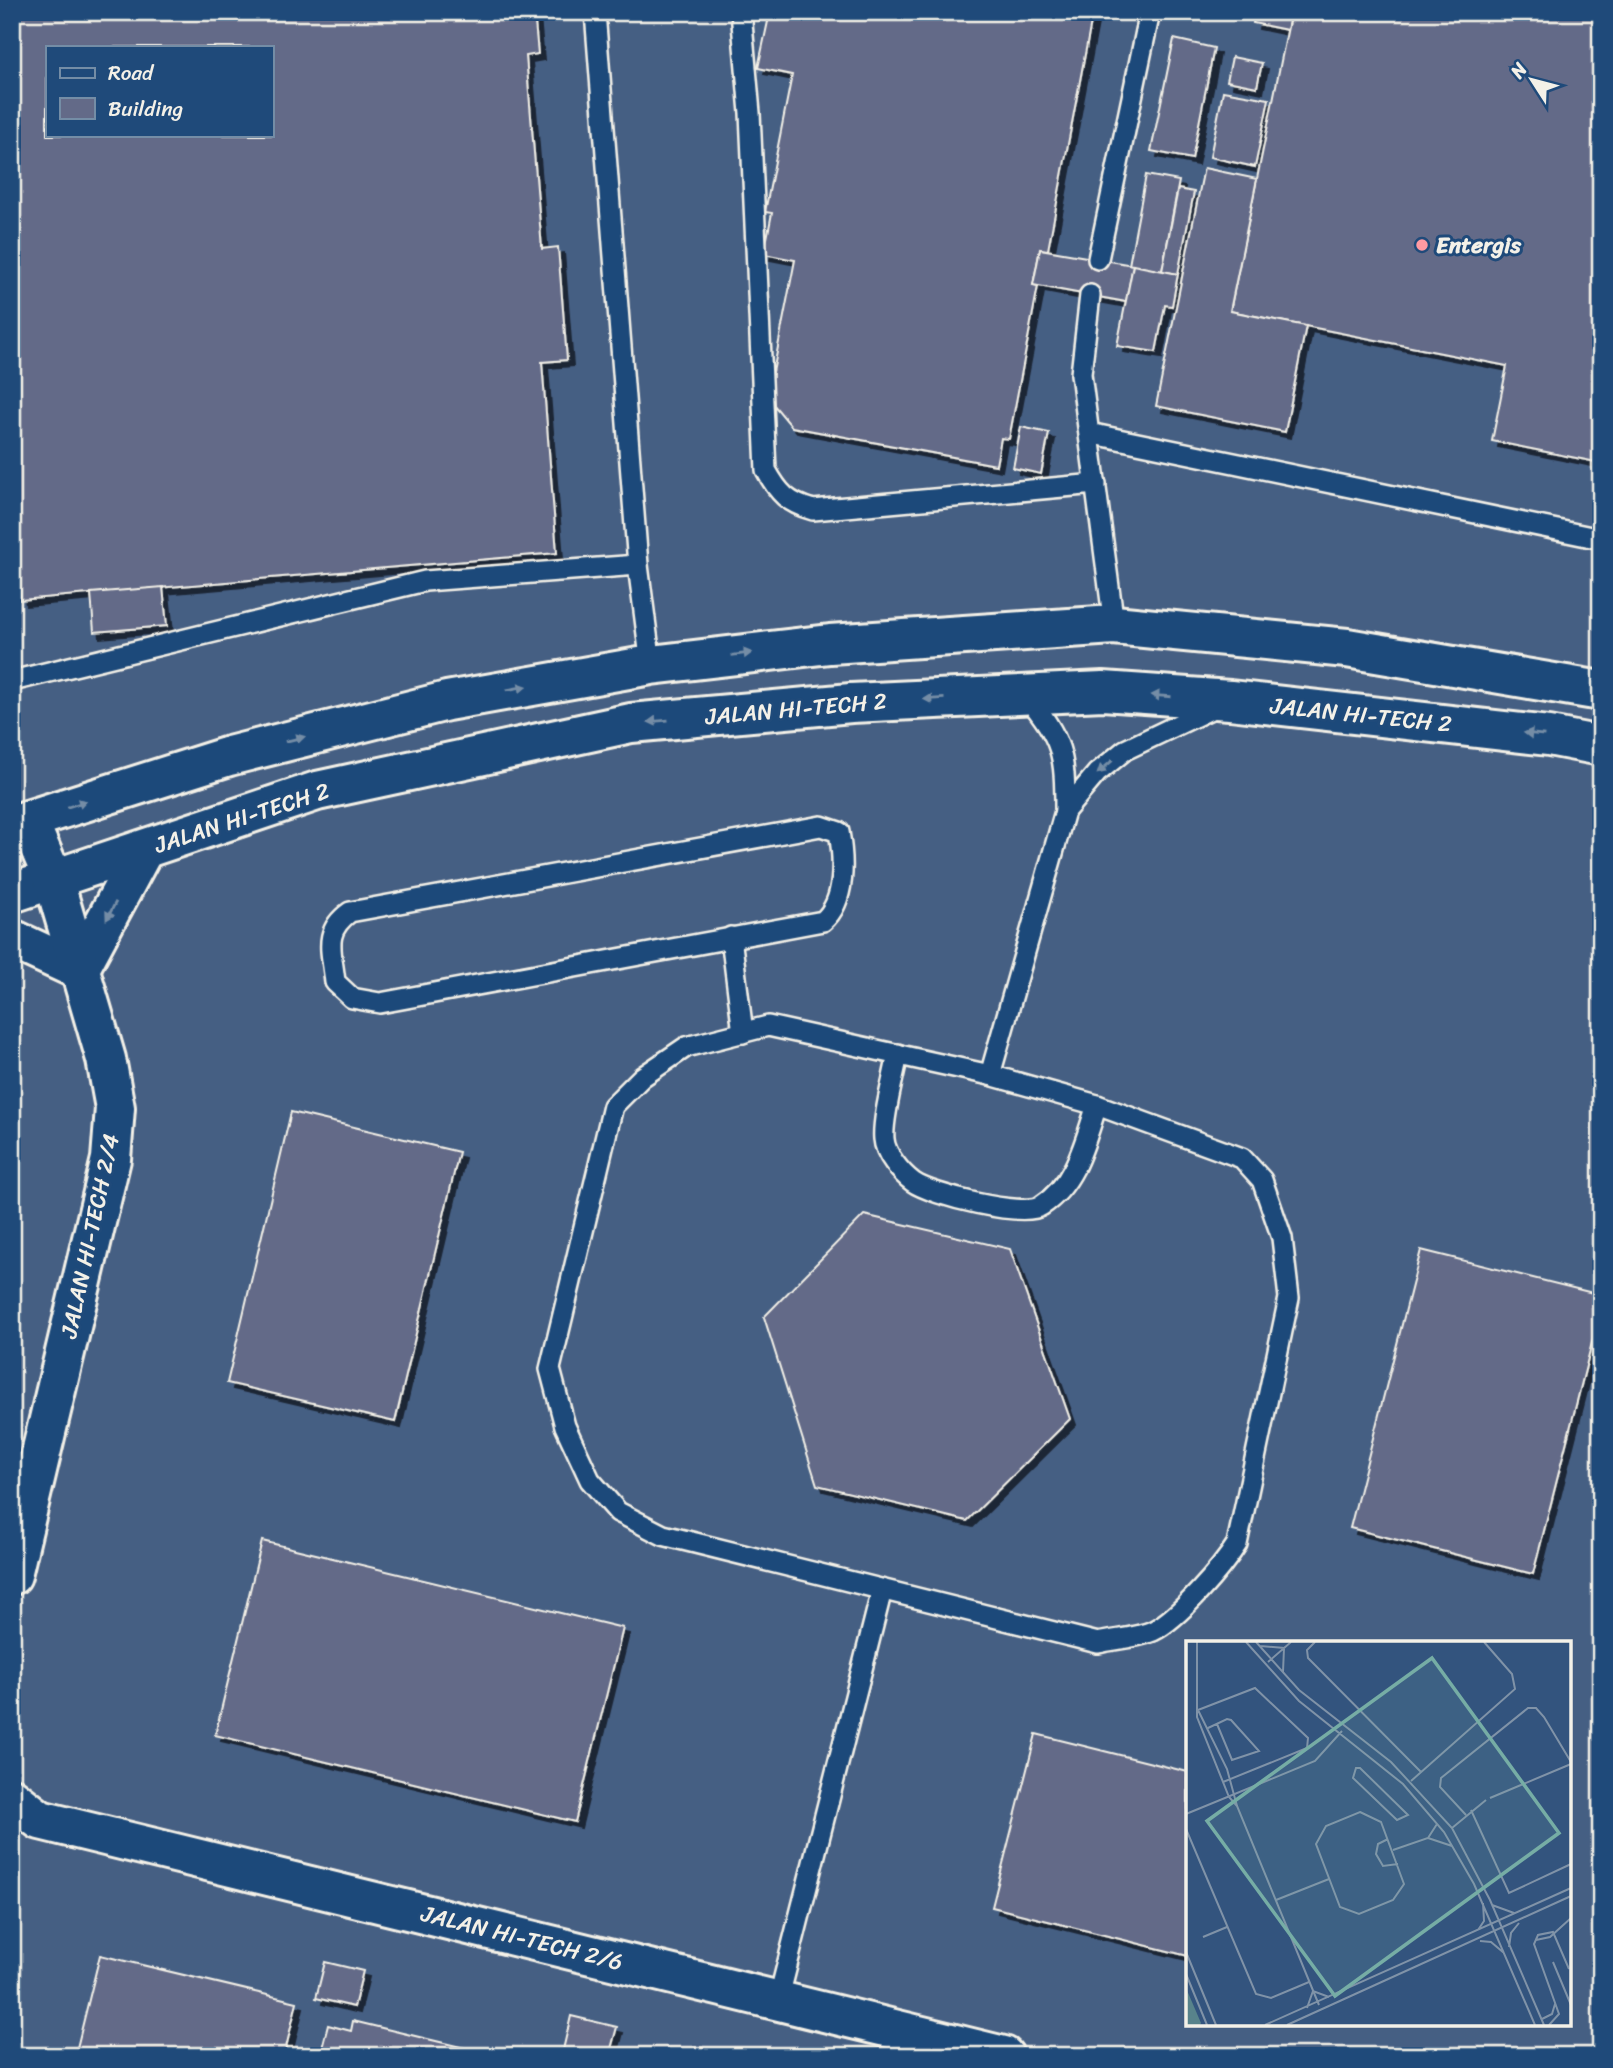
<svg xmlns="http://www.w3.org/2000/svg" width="1613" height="2068" font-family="Sriracha,sans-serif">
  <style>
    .built { fill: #455e83; fill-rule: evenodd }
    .building { fill: #636a88; stroke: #f4f1e8; stroke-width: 2; fill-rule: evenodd; filter: url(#shadow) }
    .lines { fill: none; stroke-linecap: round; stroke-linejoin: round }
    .service-casing { stroke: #f4f1e8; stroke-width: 24 }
    .minor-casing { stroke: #f4f1e8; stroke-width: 44 }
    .service { stroke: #1f4a7a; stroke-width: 19 }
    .minor { stroke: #1f4a7a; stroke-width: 38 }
    .oneway { fill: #748da6 }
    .poi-dot { fill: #ff9aa2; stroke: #1f4a7a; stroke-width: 2.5 }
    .labels { text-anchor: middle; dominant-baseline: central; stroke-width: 6; stroke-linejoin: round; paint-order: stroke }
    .poi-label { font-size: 23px; font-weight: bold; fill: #f4f1e8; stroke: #1f4a7a; text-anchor: start }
    .street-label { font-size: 23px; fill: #f4f1e8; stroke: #1f4a7a }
    .inset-road { fill: none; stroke: #8093a8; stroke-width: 2 }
    .view { fill: #76ada5; fill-opacity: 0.15; stroke: #76ada5; stroke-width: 3.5 }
    .inset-edge { fill: none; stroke: #f4f1e8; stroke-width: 3.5 }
  </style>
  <defs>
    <filter id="shadow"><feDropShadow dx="6" dy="6" stdDeviation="0" flood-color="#0009"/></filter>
  </defs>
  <rect width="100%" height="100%" fill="#33547e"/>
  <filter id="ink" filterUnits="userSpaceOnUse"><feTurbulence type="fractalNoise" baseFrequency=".0143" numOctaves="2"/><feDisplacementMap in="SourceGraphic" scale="14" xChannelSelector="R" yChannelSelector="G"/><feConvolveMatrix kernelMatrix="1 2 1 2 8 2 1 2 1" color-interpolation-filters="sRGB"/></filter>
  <g filter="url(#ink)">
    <path class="built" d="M12,12h1589v2044h-1589zM47,47h224v88h-224zM1188,1643h381v381h-381z"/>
    <g class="building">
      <path d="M12,12h522l4,42 -12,2 16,193 16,-2 9,113 -25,2 15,191 -537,47 -4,-40h-4zM47,47h224v88h-224z"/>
      <polygon points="770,12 1093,12 1048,250 1040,249 1033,285 1038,286 1009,439 1001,438 996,465 792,427 768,398 795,260 764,254 772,213 765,212 792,75 758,68"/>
      <polygon points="1255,12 1291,12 1287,30 1253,23"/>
      <polygon points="1291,12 1601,12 1601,463 1492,441 1507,366 1230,311"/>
      <polygon points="1174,39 1214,48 1192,159 1151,151"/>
      <polygon points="1232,57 1262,63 1257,87 1227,81"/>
      <polygon points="1223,91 1269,99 1255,167 1210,157"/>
      <polygon points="1204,168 1257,179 1230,311 1306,326 1285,432 1156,406"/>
      <polygon points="1146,175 1179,181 1162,271 1129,265"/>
      <polygon points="1178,189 1194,192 1178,274 1162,271"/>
      <polygon points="1040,249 1133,265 1126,302 1033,285"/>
      <polygon points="1133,265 1178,274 1172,306 1165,305 1156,352 1117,346"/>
      <polygon points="1021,427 1049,433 1041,474 1013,468"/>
      <polygon points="163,587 167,626 94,632 91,593"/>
      <polygon points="291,1112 459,1152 395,1422 227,1383"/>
      <polygon points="864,1215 1010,1249 1070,1419 967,1521 817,1485 764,1317"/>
      <polygon points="1421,1250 1601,1295 1601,1307 1533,1574 1350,1528"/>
      <polygon points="262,1541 623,1628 575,1822 215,1735"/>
      <polygon points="1036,1734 1188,1772 1188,1956 992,1907"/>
      <polygon points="100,1955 297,2002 284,2056 75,2056"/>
      <polygon points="325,1962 363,1971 354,2007 316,1998"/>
      <polygon points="571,2016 617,2027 609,2056 562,2054"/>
      <polygon points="353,2021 498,2056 320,2056 328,2025 351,2031"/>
    </g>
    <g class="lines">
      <defs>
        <g id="service">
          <polyline points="595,12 638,565 651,665"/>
          <path d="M741,12l9,101 16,357c13,24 22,33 47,40l283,-26"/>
          <polyline points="1098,259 1150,12"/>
          <polyline points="1090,295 1081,374 1114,625"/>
          <polyline points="1089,433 1601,539"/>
          <polyline points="12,681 425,581 638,565"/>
          <polyline points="1065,811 1097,773 1125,750 1217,706"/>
          <path d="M821,826l18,6c5,28 7,69 -16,89l-443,82 -28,-5 -17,-16c-3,-31 -13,-50 15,-70z"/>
          <polyline points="731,937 743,1033"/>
          <path d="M768,1026l222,49 107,30 145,53 20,22 20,58 7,60 -52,246c-16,25 -58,74 -84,87 -16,7 -38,8 -55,12l-435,-108 -45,-23 -28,-32 -25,-54 -15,-57 63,-263 29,-29 44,-30z"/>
          <path d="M898,1054c-4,22 -16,65 -14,85 1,15 17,34 29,43 18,13 111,36 128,24 35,-22 44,-65 56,-101"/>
          <path d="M990,1075l75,-264c0,-58 -2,-70 -39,-116"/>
          <polyline points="778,2001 882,1590"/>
        </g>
        <g id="minor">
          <polyline points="12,825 229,756 447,701 651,665 830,644 1114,625 1347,648 1601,691"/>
          <polyline points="12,893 317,791 631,723 851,703 1103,691 1230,700 1549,736 1601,746"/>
          <polyline points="12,939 79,970 143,851"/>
          <polyline points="12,1575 111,1159 115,1108 106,1059 54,881 28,820"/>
          <polyline points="12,1798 40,1820 1004,2056"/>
        </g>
      </defs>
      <use href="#service" class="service-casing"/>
      <use href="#minor" class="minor-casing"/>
      <use href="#service" class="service"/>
      <use href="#minor" class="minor"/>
    </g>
    <defs><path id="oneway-solid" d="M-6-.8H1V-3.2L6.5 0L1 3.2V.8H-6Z" transform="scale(1.75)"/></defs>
    <g class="oneway">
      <use href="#oneway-solid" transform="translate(742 654) rotate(-7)"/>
      <use href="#oneway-solid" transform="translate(517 688) rotate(-10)"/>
      <use href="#oneway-solid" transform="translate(1161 696) rotate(-176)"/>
      <use href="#oneway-solid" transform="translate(934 699) rotate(177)"/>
      <use href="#oneway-solid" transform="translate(658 721) rotate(175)"/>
      <use href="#oneway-solid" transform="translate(1534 734) rotate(-174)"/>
      <use href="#oneway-solid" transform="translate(295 739) rotate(-14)"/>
      <use href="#oneway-solid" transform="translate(1105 767) rotate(139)"/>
      <use href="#oneway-solid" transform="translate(77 804) rotate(-18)"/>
      <use href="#oneway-solid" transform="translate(111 911) rotate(118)"/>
    </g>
  </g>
  <circle class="poi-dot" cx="1422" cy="245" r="7"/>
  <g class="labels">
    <g class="poi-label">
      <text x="1436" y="245">Entergis</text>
    </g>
    <g class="street-label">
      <text transform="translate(796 709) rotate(-5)">JALAN HI-TECH 2</text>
      <text transform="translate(1361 715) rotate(6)">JALAN HI-TECH 2</text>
      <text transform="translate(242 818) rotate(-18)">JALAN HI-TECH 2</text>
      <text transform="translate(90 1236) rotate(-78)">JALAN HI-TECH 2/4</text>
      <text transform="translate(522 1938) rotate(14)">JALAN HI-TECH 2/6</text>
    </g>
  </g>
  <g transform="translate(1186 1641)">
    <rect width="385" height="385" fill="#33547e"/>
    <path d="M0,347l15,35 -1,2h-14z" fill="#58838b"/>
    <path class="inset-road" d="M11,1v75l32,80 8,9M60,1l53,59 104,83 41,48 30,52 61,141M70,1l43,48 92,72 61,66 38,72 54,125M129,1l-8,8 1,8 113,114M74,5l24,2 -1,24M82,21l23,-20M12,69l29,59 10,37 82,199M12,69l57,-22 53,50 -1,10 -84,34M22,87l19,-9 4,1 28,31 -27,9 -15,-36M170,127h4l48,47 -11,5 -44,-42zM225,140l104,-92 -3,-15 -28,-32M304,157l81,-34M285,169l38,83 62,-29M174,171l21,10 23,62 -11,16 -34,14 -19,-7 -24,-63 10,-18zM0,173l129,-53 27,-30M280,174l-26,-28 1,-9 87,-70h8l8,9 27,45M266,187l34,-28M0,188l70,165 15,4 38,-16M242,197l24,8M202,198l-10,5 -2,10 7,12 15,-2M207,209l35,-12 9,-14M90,259l53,-21M306,264l22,8M292,289l6,-9 -1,-18M17,296l24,-10M350,299l14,-3 21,-19M294,300l11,1 13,11M323,306l2,-14 8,-10M0,311l30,73M367,321l18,43M0,333l21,51M121,367l6,-17 16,6M356,378l10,-5 3,-10M79,384l306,-137M101,384l284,-129M363,384l10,-11 -25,-70 4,-9 15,-3 16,37"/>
    <path class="view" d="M246,17l127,175 -224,163 -128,-175z"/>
    <rect width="385" height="385" class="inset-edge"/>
  </g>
  <rect width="1613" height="2068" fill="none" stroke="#1f4a7a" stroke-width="42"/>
  <rect x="21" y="21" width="1571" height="2026" fill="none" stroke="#f4f1e8" stroke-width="2.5" filter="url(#ink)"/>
  <rect x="46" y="46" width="228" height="91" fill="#1f4a7a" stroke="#748da6" stroke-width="2"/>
  <rect x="60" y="68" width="35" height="10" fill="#1f4a7a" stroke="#748da6" stroke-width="2"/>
  <text x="108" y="80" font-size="21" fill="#f4f1e8">Road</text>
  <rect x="60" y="98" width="35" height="21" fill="#636a88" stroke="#748da6" stroke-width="2"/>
  <text x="108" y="116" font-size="21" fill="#f4f1e8">Building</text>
  <g transform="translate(1532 80) rotate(306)" stroke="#1f4a7a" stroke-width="5" paint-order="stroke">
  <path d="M0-5L12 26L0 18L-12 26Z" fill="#f4f1e8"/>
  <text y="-10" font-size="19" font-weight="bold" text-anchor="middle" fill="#f4f1e8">N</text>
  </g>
</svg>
